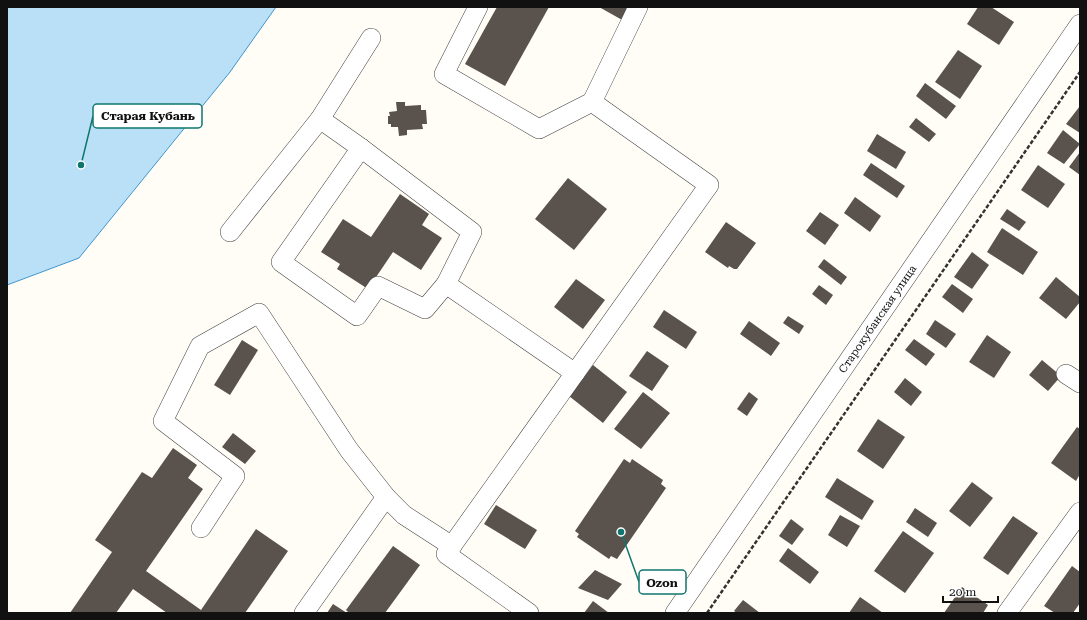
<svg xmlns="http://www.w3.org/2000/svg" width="1087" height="620" font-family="'Roboto Serif',serif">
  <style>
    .water { fill: #b9e0f7; stroke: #3f96cf }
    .building { fill: #5a524d }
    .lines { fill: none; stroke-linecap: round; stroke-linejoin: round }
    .minor-casing { stroke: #444; stroke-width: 20 }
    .path { stroke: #333; stroke-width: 2.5; stroke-dasharray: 4 2; stroke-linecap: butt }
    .minor { stroke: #fff; stroke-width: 19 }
    .labels { text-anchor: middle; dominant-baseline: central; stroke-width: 4; stroke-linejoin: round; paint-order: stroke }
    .street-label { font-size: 11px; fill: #111; stroke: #fff }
    .leader { fill: none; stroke: #0f766e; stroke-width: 1.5 }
    .callout-dot { fill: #0f766e; stroke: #fff; stroke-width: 1.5 }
    .callout { fill: #fff; stroke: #0f766e; stroke-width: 1.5 }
    .callout-label { font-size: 12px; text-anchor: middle; font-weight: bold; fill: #111 }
  </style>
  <rect width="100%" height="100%" fill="#fffdf5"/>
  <polygon class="water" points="7,7 276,7 230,72 79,258 7,285"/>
  <g class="building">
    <polygon points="497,7 549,7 505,86 465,64"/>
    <polygon points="599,7 631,7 624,21"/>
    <polygon points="978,7 991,7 1014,22 999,45 967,24"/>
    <polygon points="958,50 982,66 960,99 935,82"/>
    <polygon points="925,83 956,106 946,119 916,96"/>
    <polygon points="396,102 405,102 405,106 421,105 421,110 426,110 427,124 422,124 423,129 407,130 407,135 399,136 398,127 391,127 391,124 388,124 388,116 390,116 389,112 397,111"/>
    <polygon points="1080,106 1080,133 1066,124"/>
    <polygon points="916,118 936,134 929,142 909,127"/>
    <polygon points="1063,130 1080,144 1064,164 1047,153"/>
    <polygon points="877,134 906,152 896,169 867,151"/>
    <polygon points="1080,152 1080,175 1069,167"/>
    <polygon points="871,163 905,186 897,198 863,175"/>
    <polygon points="1038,165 1065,184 1048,208 1021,190"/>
    <polygon points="568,178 607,209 574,250 535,219"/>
    <polygon points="400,194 429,214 422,225 442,238 421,270 393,252 368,289 337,269 340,264 321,252 343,219 371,237"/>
    <polygon points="855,197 881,216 870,232 844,213"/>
    <polygon points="1007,209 1026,222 1019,231 1000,219"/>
    <polygon points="820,212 839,225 825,245 806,231"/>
    <polygon points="726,222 756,243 737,269 734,269 729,266 728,268 705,252"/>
    <polygon points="1002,228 1038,252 1023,275 987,252"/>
    <polygon points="972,252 989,265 972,289 954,277"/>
    <polygon points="824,259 847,277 841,285 818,267"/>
    <polygon points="1056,277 1080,297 1080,302 1066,319 1039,298"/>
    <polygon points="576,279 605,300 583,329 554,307"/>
    <polygon points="952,284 973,299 963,313 942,297"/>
    <polygon points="819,285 833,295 826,305 812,294"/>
    <polygon points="664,310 697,332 686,349 653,327"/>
    <polygon points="788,316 804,326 799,334 783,323"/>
    <polygon points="935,320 956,334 946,348 926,334"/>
    <polygon points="749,321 780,343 771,356 740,334"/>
    <polygon points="987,335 1011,352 994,378 969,362"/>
    <polygon points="914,339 935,354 926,366 905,350"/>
    <polygon points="242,340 258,350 230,395 214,385"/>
    <polygon points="647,351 669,366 652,391 629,376"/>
    <polygon points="1042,360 1061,376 1048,391 1029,375"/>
    <polygon points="593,365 627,392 603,423 569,396"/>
    <polygon points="905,378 922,392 911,406 894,392"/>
    <polygon points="643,392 670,413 641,449 614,429"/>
    <polygon points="749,392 758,399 747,416 737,409"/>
    <polygon points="878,419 905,437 883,469 857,451"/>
    <polygon points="1077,427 1080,429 1080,474 1076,481 1051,463"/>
    <polygon points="233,433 256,451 245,464 222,447"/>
    <polygon points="173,448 197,465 188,478 203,489 146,571 201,610 256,529 288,551 245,613 167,613 133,589 116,613 70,613 112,552 95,540 142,472 152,478"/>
    <polygon points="624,459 630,463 632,459 663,480 661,484 666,488 617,559 611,556 609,559 577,537 579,534 575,531"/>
    <polygon points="837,478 874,501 862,520 825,497"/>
    <polygon points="972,482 993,498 970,527 949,511"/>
    <polygon points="496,505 537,530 525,549 484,524"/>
    <polygon points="915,508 937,523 928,537 906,522"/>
    <polygon points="840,515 860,526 847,547 828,535"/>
    <polygon points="1013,516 1038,533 1008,575 983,558"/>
    <polygon points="791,519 804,529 792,545 779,536"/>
    <polygon points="903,531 934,553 905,593 874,571"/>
    <polygon points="393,546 420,565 385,613 349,613 346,610"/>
    <polygon points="788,548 819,572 810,584 779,561"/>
    <polygon points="1072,566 1080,572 1080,603 1073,613 1055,613 1044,606"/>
    <polygon points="595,570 622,584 608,600 578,588"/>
    <polygon points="962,587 988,605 983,613 944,613"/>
    <polygon points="860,597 883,613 849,613"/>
    <polygon points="743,600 760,613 737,613 734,611"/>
    <polygon points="593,601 609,613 584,613"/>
    <polygon points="333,604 347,613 327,613"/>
  </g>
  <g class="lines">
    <defs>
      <g id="minor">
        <polyline points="478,7 444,74 539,129 592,102 638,7"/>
        <polyline points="320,119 371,38"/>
        <polyline points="361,148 281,262 357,316 378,286 425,309 446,284"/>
        <polyline points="230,232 320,119 361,148 472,232 446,284 575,373"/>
        <polyline points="1066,374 1080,383"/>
        <polyline points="201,528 235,476 163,421 200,346 259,313 349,450 386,497 404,515 452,546"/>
        <polyline points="304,613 386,497"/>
        <polyline points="529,613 446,554 709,185 592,102"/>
        <path id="s1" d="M675,613l405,-589"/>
        <polyline points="1007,613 1080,512"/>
      </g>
    </defs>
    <use href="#minor" class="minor-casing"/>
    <polyline class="path" points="707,613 1080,72"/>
    <use href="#minor" class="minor"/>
  </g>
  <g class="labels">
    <g class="street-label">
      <text stroke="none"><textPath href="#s1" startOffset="357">Старокубанская улица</textPath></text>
    </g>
  </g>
  <path class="leader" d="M81 165L93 116M621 532L639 582"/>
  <g class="callout-dot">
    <circle cx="81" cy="165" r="4"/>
    <circle cx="621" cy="532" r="4"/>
  </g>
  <g class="callout">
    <rect x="93" y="104" width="109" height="24" rx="4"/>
    <rect x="639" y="570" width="47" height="24" rx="4"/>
  </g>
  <g class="callout-label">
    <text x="148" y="120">Старая Кубань</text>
    <text x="662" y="587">Ozon</text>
  </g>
  <rect width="1087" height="620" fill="none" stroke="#111111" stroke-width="16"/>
  <path d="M943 596v6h55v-6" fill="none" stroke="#111111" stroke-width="2"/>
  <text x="949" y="596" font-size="12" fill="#111111" stroke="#ffffff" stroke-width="3" paint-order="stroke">20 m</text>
</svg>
